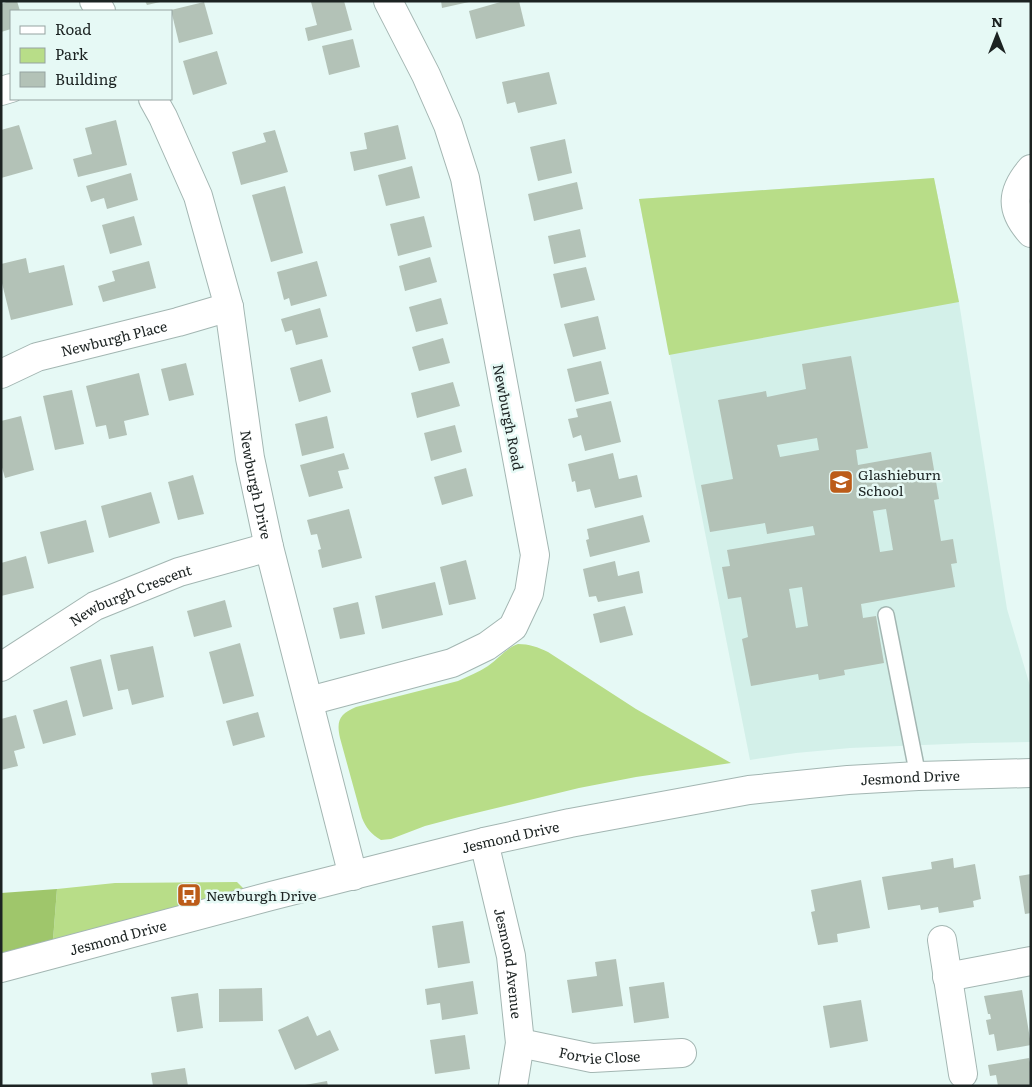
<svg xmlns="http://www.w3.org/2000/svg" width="1032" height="1087" font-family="Literata,serif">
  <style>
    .built { fill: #d3f0e9 }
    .green { fill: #b8dd88 }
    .forest { fill: #9fc66b }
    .building { fill: #b3c2b7; fill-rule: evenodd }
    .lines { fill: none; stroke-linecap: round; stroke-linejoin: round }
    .service-casing { stroke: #a3b6b2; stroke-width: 18 }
    .minor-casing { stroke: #a3b6b2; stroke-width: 30 }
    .tertiary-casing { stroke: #a3b6b2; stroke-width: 30 }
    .service { stroke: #fff; stroke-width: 15 }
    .minor { stroke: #fff; stroke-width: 28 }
    .tertiary { stroke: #fff; stroke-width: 28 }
    .labels { text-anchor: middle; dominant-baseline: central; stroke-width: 5; stroke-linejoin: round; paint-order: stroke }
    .street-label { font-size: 14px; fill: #1c2322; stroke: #e6f9f5 }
    .poi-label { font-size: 14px; fill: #1c2322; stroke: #e6f9f5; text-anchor: start }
  </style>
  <rect width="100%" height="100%" fill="#e6f9f5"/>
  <polygon class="built" points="934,178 959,302 1007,609 1031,689 1031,742 973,743 850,748 796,753 750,760 639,199"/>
  <g class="green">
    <polygon points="934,178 959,302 669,355 639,199"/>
    <path d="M518,644c11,0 20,3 30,8l88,57 95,54 -95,14 -57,11 -120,29 -34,9 -34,13 -10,1c-10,-6 -15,-12 -19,-22l-22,-80c-4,-18 0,-24 16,-31l102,-26c10,-5 21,-9 30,-15 10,-7 18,-18 30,-22z"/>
    <polygon points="237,882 245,890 193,905 53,940 57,889 115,883"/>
  </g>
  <polygon class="forest" points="57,889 53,940 1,953 1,893"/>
  <g class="building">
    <polygon points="9,1 17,1 20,11 11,11 11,29 1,32 1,4"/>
    <polygon points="145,1 159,1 160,2 147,5"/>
    <polygon points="314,1 344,1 352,30 308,41 305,28 317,25 311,2"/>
    <polygon points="441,1 469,1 469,2 442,8"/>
    <polygon points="504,1 519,1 525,26 476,39 469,11"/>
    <polygon points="204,2 213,34 179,43 171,10"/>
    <polygon points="353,39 360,67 329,75 322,46"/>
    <polygon points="217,51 227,84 193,95 183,61"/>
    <polygon points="549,72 557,104 518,113 515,102 507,104 502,82"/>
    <polygon points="116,120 127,165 78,177 73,159 92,154 85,128"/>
    <polygon points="19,125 33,169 1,178 1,130"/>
    <polygon points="398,125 406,159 354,171 350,152 367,149 364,133"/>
    <polygon points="275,130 288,172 241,185 232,152 266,142 263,133"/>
    <polygon points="565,139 572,173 538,181 530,147"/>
    <polygon points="412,166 420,198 386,206 378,175"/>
    <polygon points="131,173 138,200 107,209 104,198 91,202 86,186"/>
    <polygon points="577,182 583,209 534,221 528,194"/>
    <polygon points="285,186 303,253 271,262 252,195"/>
    <polygon points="134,216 142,245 110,254 102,225"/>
    <polygon points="424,216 432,247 398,256 390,224"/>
    <polygon points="580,229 586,257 554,264 548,236"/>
    <polygon points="430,257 437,282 405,291 399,266"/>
    <polygon points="26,258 29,273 64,265 73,305 11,320 1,279 1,264"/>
    <polygon points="149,261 156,288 103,302 98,286 115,281 112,271"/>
    <polygon points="317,261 327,296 291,306 289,298 284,300 277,272"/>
    <polygon points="586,267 595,300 561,308 553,274"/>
    <polygon points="441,298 448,324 416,332 409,307"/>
    <polygon points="320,308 328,337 296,345 292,330 285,332 281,319"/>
    <polygon points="598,316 606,349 573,357 564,324"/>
    <polygon points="443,338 450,363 419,371 412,347"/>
    <path d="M851,356l17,92 -12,2 2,15 73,-13 8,47 -5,1 7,41 12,-2 4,24 -6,1 4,23 -94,17 2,14 13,-2 8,47 -40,7 1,5 -26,5 -1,-6 -67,12 -9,-47 6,-2 -7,-40 -13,2 -6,-32 8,-1 -3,-16 88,-15 -2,-9 -46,8 -2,-11 -55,9 -9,-47 32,-6 -15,-79 48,-9 1,6 39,-8 -4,-25zM817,438l2,12 -39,7 -3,-12zM886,509l7,41 -13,2 -7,-41zM802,587l6,39 -12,2 -7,-39z"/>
    <polygon points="322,359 331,392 299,402 290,368"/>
    <polygon points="601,361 609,394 575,402 567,369"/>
    <polygon points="186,363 194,395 169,401 161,369"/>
    <polygon points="139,373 149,415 124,421 127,435 109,439 106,425 96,427 86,386"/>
    <polygon points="453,382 460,406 417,418 411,393"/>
    <polygon points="72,390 84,444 55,450 43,396"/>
    <polygon points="611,401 621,442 585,451 581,435 573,438 568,419 578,417 576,409"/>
    <polygon points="21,416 34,470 5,478 1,464 1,421"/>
    <polygon points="327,416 334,448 302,456 295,424"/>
    <polygon points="455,425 462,452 431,461 424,433"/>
    <polygon points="344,453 349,469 338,471 343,488 309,497 300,465"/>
    <polygon points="613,453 619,479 637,475 642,497 595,508 590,489 577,492 575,481 572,482 568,464"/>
    <polygon points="466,468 473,496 442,505 434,477"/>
    <polygon points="193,475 204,514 178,520 168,482"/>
    <polygon points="151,492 160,523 109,538 101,506"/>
    <polygon points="349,509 362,558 322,568 318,550 321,549 317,534 311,535 307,520"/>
    <polygon points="643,515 650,542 590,557 586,540 589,539 587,529"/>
    <polygon points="86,520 94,552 48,564 40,532"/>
    <polygon points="26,556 34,588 1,596 1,563"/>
    <polygon points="466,560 476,599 449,605 440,567"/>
    <polygon points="615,561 618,576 639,571 643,593 598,602 596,596 589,597 583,569"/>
    <polygon points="435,582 443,615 382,629 375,596"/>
    <polygon points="225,600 232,627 194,637 187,611"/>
    <polygon points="358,602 365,634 340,639 333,608"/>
    <polygon points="625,606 633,635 600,643 593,614"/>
    <polygon points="240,643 254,696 223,704 209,652"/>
    <polygon points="153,646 164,697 132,705 128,689 118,691 110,655"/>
    <polygon points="101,659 113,709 83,717 70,667"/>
    <polygon points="67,700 76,735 43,744 33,710"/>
    <polygon points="258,712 265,737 233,746 226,721"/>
    <polygon points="16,715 25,748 14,751 18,766 1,770 1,719"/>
    <polygon points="953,858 954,868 975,864 981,899 973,901 974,907 939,913 938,907 921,910 920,905 888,910 882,877 932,869 931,862"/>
    <polygon points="1031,874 1031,913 1025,914 1019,876"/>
    <polygon points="861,880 870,928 837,934 838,942 818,945 811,912 815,911 811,890"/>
    <polygon points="463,921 470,963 438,968 432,926"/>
    <polygon points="616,959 623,1006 572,1013 567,980 597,976 595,962"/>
    <polygon points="473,981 478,1014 442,1020 440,1003 427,1005 425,989"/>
    <polygon points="664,982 669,1018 634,1023 629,987"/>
    <polygon points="262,988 263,1021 219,1022 219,989"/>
    <polygon points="1022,990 1031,1045 997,1051 994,1034 989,1035 986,1020 991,1019 990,1014 988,1014 984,996"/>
    <polygon points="198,993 203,1028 177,1032 171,997"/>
    <polygon points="861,1000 868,1041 830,1048 823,1006"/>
    <polygon points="308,1016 317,1036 330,1030 339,1050 295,1070 278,1030"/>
    <polygon points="465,1035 470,1069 435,1074 430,1040"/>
    <polygon points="1029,1058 1031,1067 1031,1086 998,1086 996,1075 990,1076 988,1065"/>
    <polygon points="185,1068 188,1086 153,1086 151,1073"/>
    <polygon points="327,1081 328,1086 305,1086 305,1085"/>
  </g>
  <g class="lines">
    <defs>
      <polyline id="service" points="886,615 918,776"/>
      <g id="minor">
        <polyline points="94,1 101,11"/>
        <polyline points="1,91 11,88"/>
        <path id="s1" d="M153,99l10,18 35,79 31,111 21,151 19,89 84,329"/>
        <path d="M1031,169c-20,23 -21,41 0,64"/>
        <path id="s2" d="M1,374l36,-17 141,-35 51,-15"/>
        <path id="s3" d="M1,667l94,-61 84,-34 90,-25"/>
        <polyline points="309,701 452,663 487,646 513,627 529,593 535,555 465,178 448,125 426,75 388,1"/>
        <path id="s4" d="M484,842l27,114 9,87 -7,43"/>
        <polyline points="942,940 963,1074"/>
        <polyline points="947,977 1031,961"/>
        <path id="s5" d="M520,1043l72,15 90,-5"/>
      </g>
      <g id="tertiary">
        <path id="s6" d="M1,968l270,-72 213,-54 86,-19 179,-33 99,-10 70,-4 113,-3"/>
      </g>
    </defs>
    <use href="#service" class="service-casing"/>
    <use href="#minor" class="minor-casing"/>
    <use href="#tertiary" class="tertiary-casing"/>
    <use href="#service" class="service"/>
    <use href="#minor" class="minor"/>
    <use href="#tertiary" class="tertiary"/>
  </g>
  <defs>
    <symbol id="school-square" viewBox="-11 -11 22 22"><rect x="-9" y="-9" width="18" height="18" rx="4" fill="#bc5c19" stroke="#e6f9f5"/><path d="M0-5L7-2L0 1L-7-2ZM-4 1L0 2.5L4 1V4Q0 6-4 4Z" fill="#fff"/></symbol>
    <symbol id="bus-square" viewBox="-11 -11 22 22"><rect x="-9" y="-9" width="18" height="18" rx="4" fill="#bc5c19" stroke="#e6f9f5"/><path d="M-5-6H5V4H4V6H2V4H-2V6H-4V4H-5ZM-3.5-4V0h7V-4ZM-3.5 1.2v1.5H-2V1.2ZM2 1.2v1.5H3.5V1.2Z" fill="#fff"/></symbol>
  </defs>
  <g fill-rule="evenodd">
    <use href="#school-square" x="827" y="468" width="28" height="28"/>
    <use href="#bus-square" x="175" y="881" width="28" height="28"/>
  </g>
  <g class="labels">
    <g class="street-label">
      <text stroke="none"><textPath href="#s2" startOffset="119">Newburgh Place</textPath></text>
      <text transform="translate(509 417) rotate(79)">Newburgh Road</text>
      <text stroke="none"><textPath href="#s1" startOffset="402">Newburgh Drive</textPath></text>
      <text stroke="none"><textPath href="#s3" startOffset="149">Newburgh Crescent</textPath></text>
      <text stroke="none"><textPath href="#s6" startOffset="931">Jesmond Drive</textPath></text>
      <text stroke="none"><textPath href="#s6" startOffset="526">Jesmond Drive</textPath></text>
      <text stroke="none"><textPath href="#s6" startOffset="121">Jesmond Drive</textPath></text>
      <text stroke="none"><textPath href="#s4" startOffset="124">Jesmond Avenue</textPath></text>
      <text stroke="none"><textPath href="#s5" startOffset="81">Forvie Close</textPath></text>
    </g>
    <g class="poi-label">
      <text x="858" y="474">Glashieburn<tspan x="858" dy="16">School</tspan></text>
      <text x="206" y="895">Newburgh Drive</text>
    </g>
  </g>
  <rect width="1032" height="1087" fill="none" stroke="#1c2322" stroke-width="5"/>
  <rect x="10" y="10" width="162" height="90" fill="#e6f9f5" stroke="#95a3a1"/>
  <rect x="20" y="26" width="25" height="8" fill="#ffffff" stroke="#95a3a1"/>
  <text x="55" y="35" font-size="15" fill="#1c2322">Road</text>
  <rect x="20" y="48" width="25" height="15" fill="#b8dd88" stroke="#95a3a1"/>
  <text x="55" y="60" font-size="15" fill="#1c2322">Park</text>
  <rect x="20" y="72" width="25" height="15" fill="#b3c2b7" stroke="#95a3a1"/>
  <text x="55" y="85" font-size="15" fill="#1c2322">Building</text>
  <g transform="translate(997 35)" stroke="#e6f9f5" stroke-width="4" paint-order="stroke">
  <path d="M0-4L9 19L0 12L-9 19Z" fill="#1c2322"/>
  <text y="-8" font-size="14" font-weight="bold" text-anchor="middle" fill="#1c2322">N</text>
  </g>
</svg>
